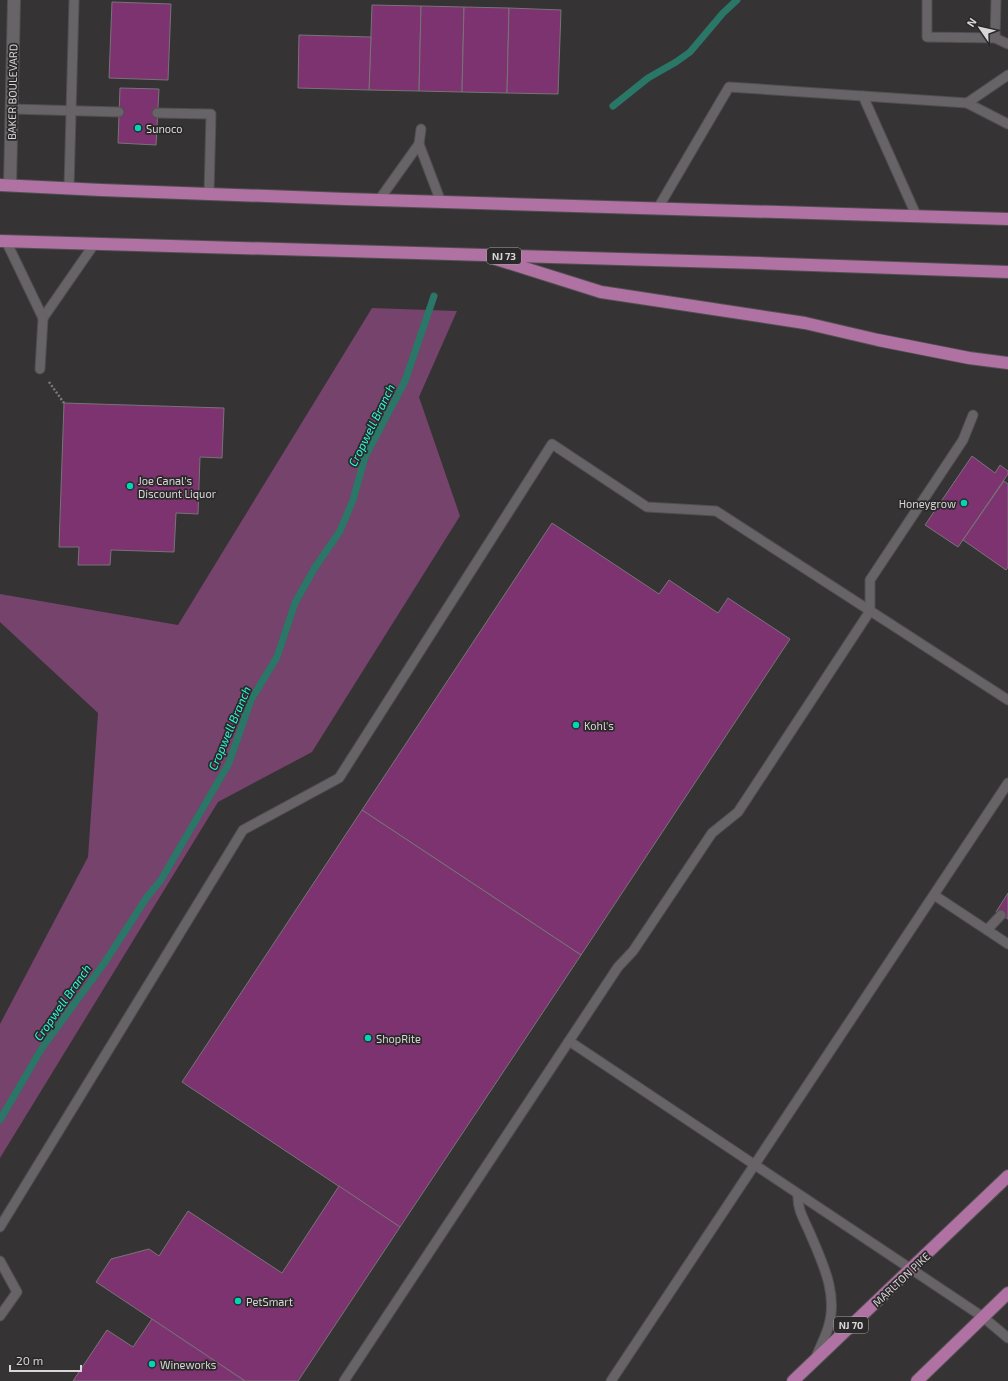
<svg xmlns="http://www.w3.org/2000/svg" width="1008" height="1381" font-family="'Exo 2',sans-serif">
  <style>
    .green { fill: #75436b }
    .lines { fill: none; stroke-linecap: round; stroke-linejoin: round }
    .stream { stroke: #2a7667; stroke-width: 7 }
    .building { fill: #7d3370; stroke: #777477 }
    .service-casing { stroke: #514f51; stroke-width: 11 }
    .minor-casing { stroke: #514f51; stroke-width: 14 }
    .trunk-casing { stroke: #514f51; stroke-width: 14 }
    .path { stroke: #7c7a7b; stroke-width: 2.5; stroke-dasharray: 2 2; stroke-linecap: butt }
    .service { stroke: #676366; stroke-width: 9 }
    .minor { stroke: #676366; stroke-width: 12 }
    .trunk { stroke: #af72a2; stroke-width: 12 }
    .poi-dot { fill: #00d5b7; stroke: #2c292b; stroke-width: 1.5 }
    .labels { text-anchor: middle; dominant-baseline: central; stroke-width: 3.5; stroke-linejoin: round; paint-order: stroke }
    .shield { fill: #2c292b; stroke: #a4a2a3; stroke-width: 1 }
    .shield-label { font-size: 10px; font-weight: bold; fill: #d8d6d7 }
    .street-label { font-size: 11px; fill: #d8d6d7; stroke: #2c292b }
    .poi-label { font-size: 11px; fill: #d8d6d7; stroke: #2c292b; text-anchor: start }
    .water-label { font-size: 12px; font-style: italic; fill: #28fddb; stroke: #2c292b }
  </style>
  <rect width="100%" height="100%" fill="#363335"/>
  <polygon class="green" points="372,308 457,311 419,397 460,516 312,752 218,802 0,1158 0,1024 88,857 98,713 0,622 0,594 178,625"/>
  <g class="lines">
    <g class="stream">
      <polyline points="613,106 648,78 676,62 690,52 723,13 737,0"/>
      <polyline points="0,1120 42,1048 105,962 147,897 161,880 229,763 251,700 277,657 295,603 314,569 340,531 353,500 365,457 405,381 434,296"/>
    </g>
  </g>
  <g class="building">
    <polygon points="112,2 171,4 168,80 109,78"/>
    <polygon points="372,5 421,6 419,91 369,90"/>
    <polygon points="421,6 464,7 462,92 419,91"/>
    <polygon points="464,7 509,8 507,93 462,92"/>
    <polygon points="509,8 561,10 558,94 507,93"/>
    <polygon points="299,35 371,37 369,90 298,88"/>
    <polygon points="120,88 159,89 156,145 118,143"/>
    <polygon points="64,403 224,408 222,458 200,457 198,514 176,513 174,552 111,550 110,565 78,565 79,547 59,547"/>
    <polygon points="972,456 995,473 1000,465 1008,471 1008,474 958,547 925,525"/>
    <polygon points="1004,481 1008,484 1008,567 1006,570 963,540"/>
    <polygon points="552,523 659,594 669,580 718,613 728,598 790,639 581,955 362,810"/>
    <polygon points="362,810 581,955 400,1227 182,1082"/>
    <polygon points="1008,893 1008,919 996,912"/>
    <polygon points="339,1186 400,1227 298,1381 245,1381 96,1282 111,1259 149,1249 159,1256 188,1211 282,1273"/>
    <polygon points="152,1319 245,1381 73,1381 107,1330 133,1347"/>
  </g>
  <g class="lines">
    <defs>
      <g id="service">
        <polyline points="927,0 927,37 995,38 1008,44"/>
        <polyline points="995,38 996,0"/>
        <polyline points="863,96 967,103 1008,124"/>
        <polyline points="967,103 1008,75"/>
        <polyline points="12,109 119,112"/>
        <polyline points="157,113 211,114 209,194"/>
        <polyline points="419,144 421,129"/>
        <polyline points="69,188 74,1"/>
        <polyline points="379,200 419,144 441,202"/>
        <polyline points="658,208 729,87 863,96 917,217"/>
        <polyline points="6,241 43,318 95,243"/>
        <polyline points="40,369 43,318"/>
        <polyline points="934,895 1008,944"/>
        <polyline points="987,930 1001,915"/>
        <polyline points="569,1041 983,1317 1008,1338"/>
        <path d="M798,1194c-1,14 5,24 11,37 13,31 30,63 19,97 -3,10 -8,19 -12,29"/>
        <polyline points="0,1227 243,830 339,778 552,444 647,507 716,511 1008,700"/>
        <polyline points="0,1261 17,1292 0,1316"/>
        <polyline points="344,1381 618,967 633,951 712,833 738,812 870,611 870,580 963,440 973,415"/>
        <polyline points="611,1381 1008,783"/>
      </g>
      <polyline id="minor" points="10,185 14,0"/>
      <g id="trunk">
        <polyline points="0,185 101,190 346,199 1008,219"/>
        <polyline points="0,241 758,263 1008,272"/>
        <polyline points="496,259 601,292 805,323 878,340 969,358 1008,363"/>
        <polyline points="793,1381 1008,1176"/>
        <polyline points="917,1381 1008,1293"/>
      </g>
    </defs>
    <use href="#service" class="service-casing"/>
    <use href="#minor" class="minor-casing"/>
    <use href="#trunk" class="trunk-casing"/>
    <polyline class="path" points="49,382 64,403"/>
    <use href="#service" class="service"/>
    <use href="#minor" class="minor"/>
    <use href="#trunk" class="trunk"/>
  </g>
  <g class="poi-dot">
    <circle cx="138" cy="128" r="4"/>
    <circle cx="130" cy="486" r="4"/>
    <circle cx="964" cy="503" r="4"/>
    <circle cx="576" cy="725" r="4"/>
    <circle cx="368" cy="1038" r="4"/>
    <circle cx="238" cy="1301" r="4"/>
    <circle cx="152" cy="1364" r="4"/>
  </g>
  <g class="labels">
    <g class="shield">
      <rect x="487" y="248" width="34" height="16" rx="3"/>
      <rect x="834" y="1317" width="34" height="16" rx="3"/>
    </g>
    <g class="shield-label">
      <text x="504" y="256">NJ 73</text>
      <text x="851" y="1325">NJ 70</text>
    </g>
    <g class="street-label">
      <text transform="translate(12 92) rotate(-89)">BAKER BOULEVARD</text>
      <text transform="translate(901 1279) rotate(-43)">MARLTON PIKE</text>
    </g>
    <g class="poi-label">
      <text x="146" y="128">Sunoco</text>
      <text x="138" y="480">Joe Canal's<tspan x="138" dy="13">Discount Liquor</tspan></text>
      <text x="956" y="503" text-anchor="end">Honeygrow</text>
      <text x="584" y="725">Kohl's</text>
      <text x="376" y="1038">ShopRite</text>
      <text x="246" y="1301">PetSmart</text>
      <text x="160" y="1364">Wineworks</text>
    </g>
    <g class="water-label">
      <text transform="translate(371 425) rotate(-64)">Cropwell Branch</text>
      <text transform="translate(229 728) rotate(-67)">Cropwell Branch</text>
      <text transform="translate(62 1002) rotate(-55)">Cropwell Branch</text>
    </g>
  </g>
  <g transform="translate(980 28) rotate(304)" stroke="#2c292b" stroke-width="3" paint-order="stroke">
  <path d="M0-3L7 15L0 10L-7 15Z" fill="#d8d6d7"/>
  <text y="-6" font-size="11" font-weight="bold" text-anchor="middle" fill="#d8d6d7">N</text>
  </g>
  <path d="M10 1365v6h71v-6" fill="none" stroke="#d8d6d7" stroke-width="2"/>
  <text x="16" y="1365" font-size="12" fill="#d8d6d7" stroke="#2c292b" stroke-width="3" paint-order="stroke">20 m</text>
</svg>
